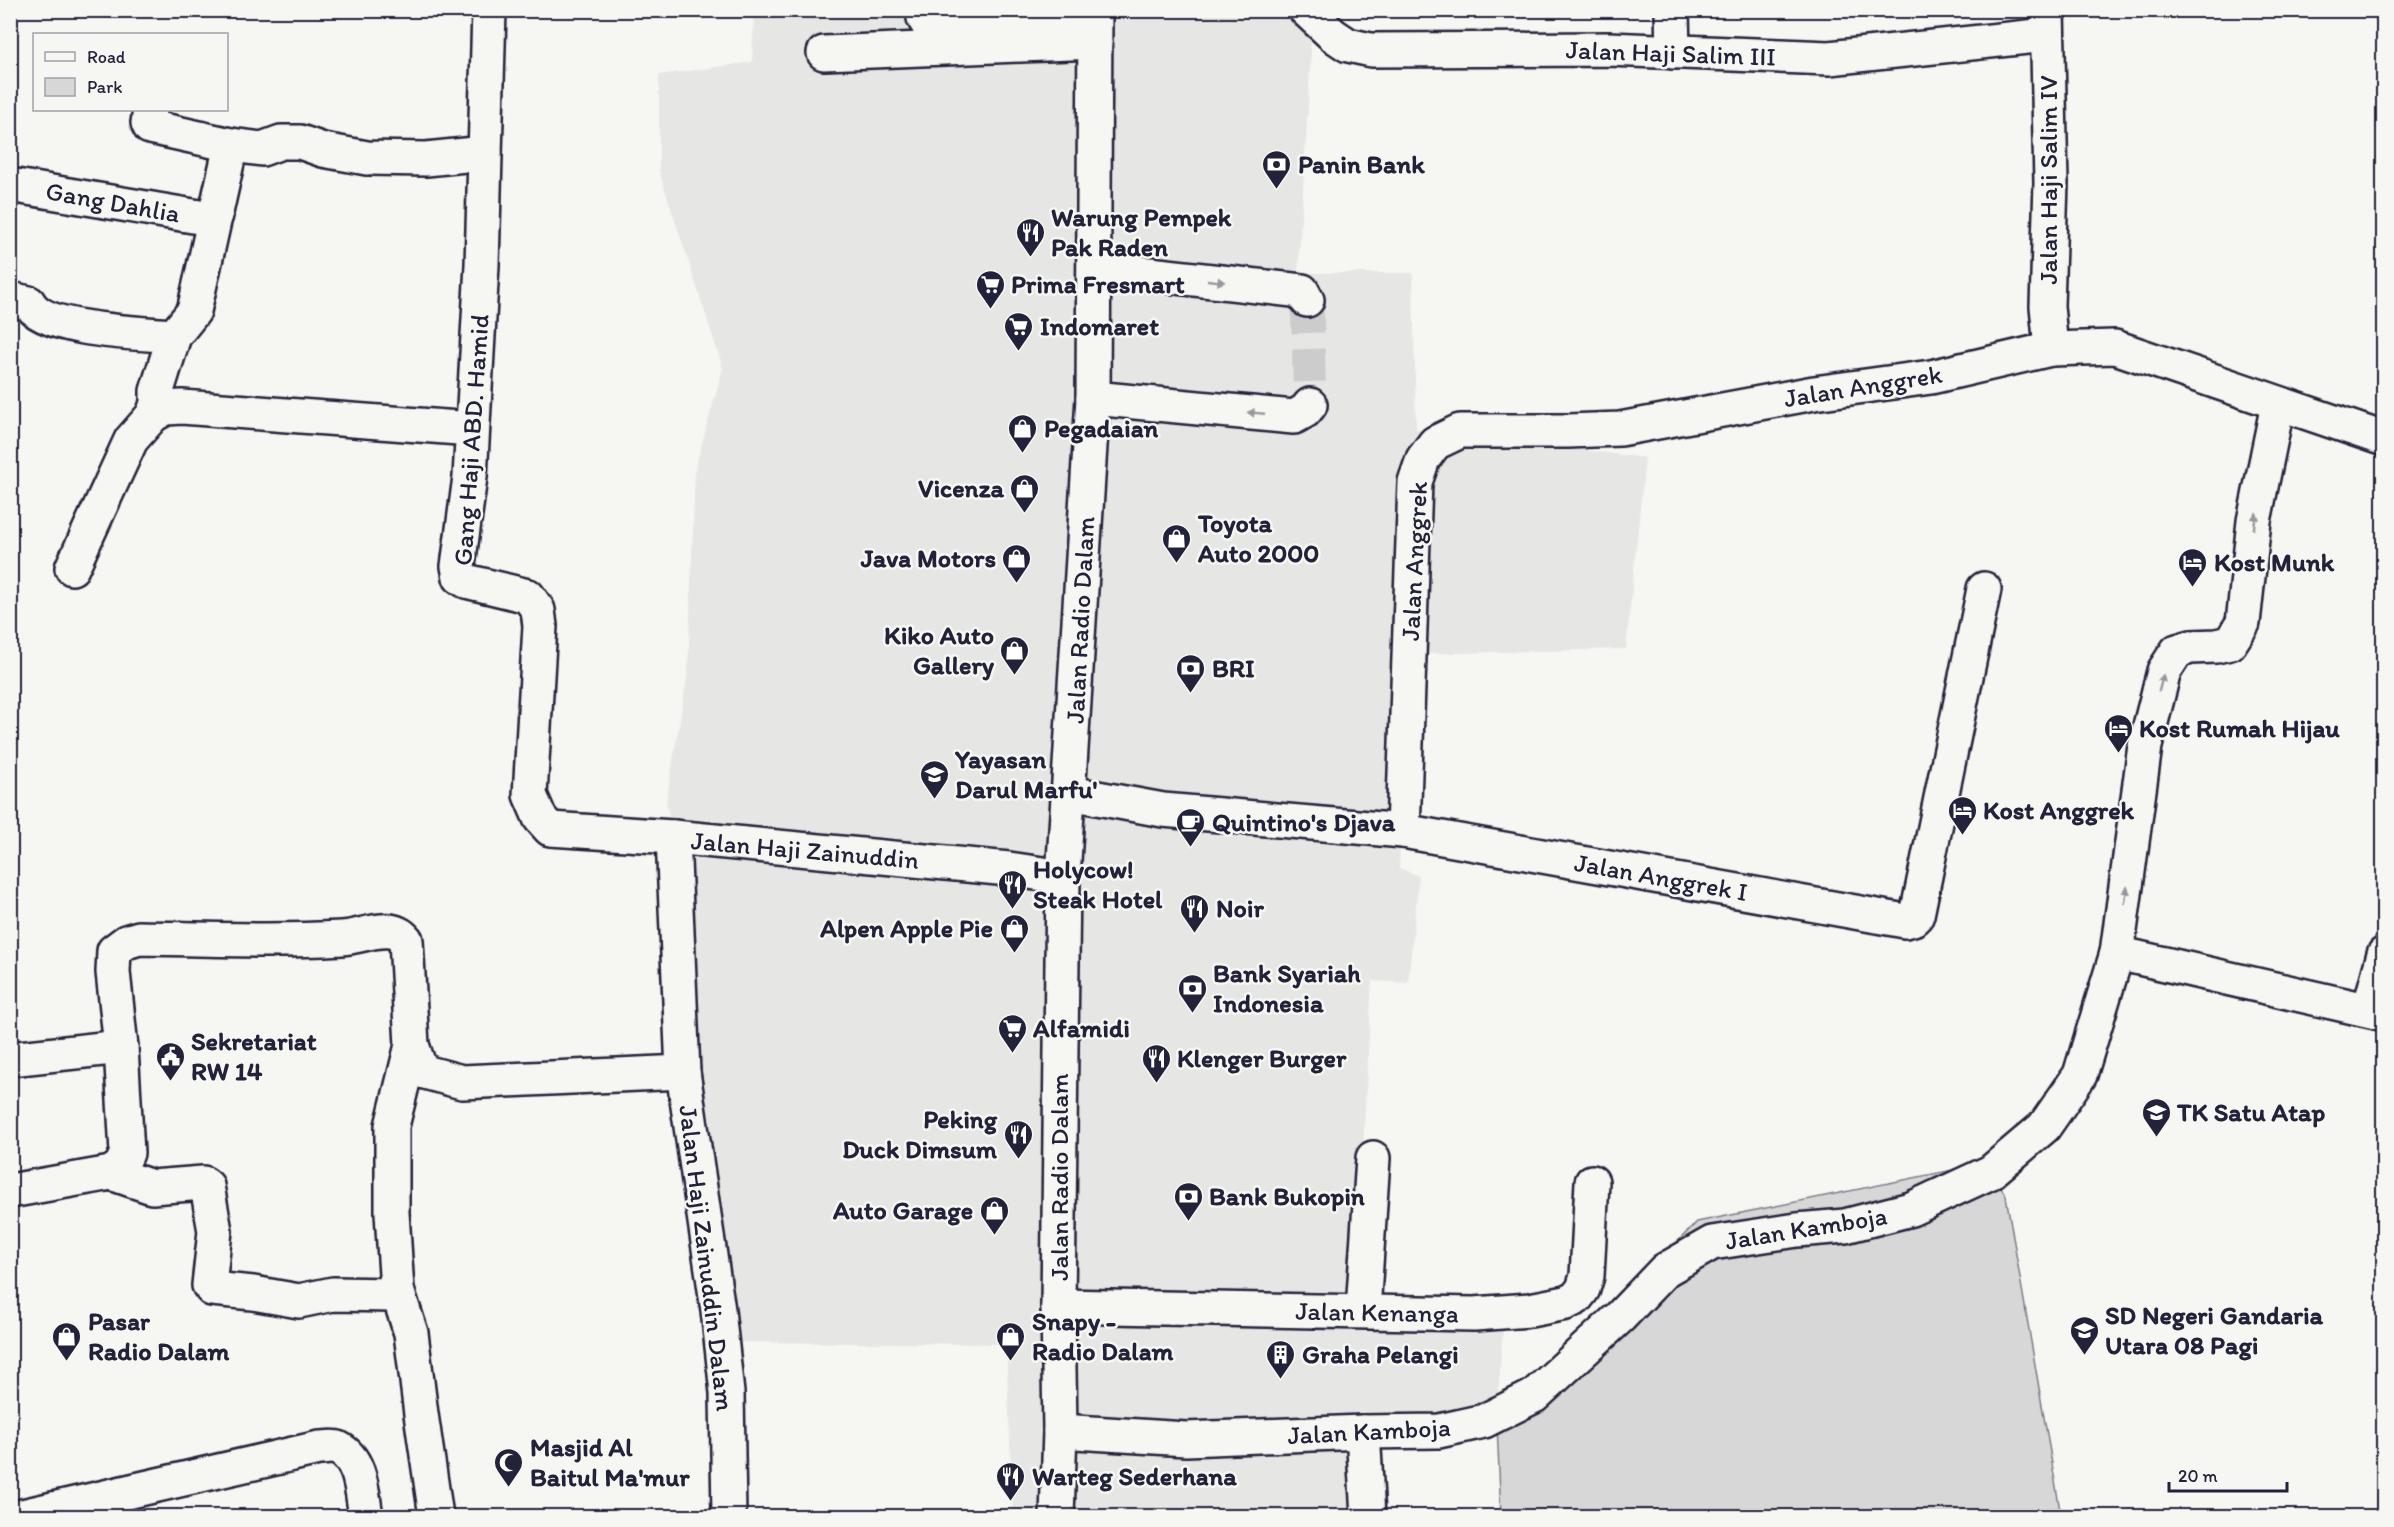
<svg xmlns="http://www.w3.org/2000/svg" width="2394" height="1527" font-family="Itim,sans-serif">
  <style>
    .built { fill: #e6e6e4 }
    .green { fill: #d7d7d7; stroke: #7c7c89; stroke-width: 1.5 }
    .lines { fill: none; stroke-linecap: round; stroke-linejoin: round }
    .minor-tunnel { stroke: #cccccd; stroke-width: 33; stroke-dasharray: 33 16; stroke-linecap: butt }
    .minor-casing { stroke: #22223b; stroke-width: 38 }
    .major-casing { stroke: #22223b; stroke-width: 38 }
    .minor { stroke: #f6f6f2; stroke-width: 33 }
    .major { stroke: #f6f6f2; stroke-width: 33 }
    .oneway { fill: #9797a0 }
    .labels { text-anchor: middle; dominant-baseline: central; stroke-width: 5; stroke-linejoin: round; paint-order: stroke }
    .street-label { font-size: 26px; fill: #22223b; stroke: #f6f6f2 }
    .poi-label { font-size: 26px; font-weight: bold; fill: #22223b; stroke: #f6f6f2; text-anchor: start }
  </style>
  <rect width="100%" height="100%" fill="#f6f6f2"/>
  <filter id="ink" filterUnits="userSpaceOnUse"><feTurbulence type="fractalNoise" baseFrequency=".0167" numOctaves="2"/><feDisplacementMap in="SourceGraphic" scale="12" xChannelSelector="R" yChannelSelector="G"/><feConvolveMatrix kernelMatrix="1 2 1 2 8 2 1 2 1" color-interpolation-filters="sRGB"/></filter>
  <g filter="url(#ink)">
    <polygon class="built" points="754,11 1310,11 1311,54 1298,273 1413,273 1416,429 1645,458 1626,649 1410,654 1399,868 1419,876 1408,983 1372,981 1355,1293 1505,1304 1496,1421 1355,1428 1359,1516 1013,1516 1006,1344 708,1342 679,860 666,802 688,672 695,468 723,368 659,171 659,75 752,62"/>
    <polygon class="green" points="1987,1163 2006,1196 2061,1516 1501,1516 1496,1401 1584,1336 1697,1222"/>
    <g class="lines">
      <polyline class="minor-tunnel" points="1307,300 1310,405"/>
      <defs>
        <g id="minor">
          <polyline points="489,10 482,265 470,477 458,566 460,577 466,581 528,596 538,610 540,626 530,795 540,818 550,829 673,837 1009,869 1063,877"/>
          <polyline points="1306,10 1333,35 1348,45 1371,50 1608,49 1829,58 2047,35"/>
          <polyline points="1672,10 1673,52"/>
          <polyline points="2047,10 2051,183 2047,306 2051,349"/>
          <polyline points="924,18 932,31 940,32 1093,10"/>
          <polyline points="824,53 1095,42"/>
          <polyline points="150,110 148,123 150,127 231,145 262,149 281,142 300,142 323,150 367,158 426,159 485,153"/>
          <polyline points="10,185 205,218 216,215"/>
          <polyline points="1095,268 1302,291 1307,300"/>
          <path d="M10,299l19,4c15,28 114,30 145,33"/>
          <polyline points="1093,398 1294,417 1305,411 1310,405"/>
          <polyline points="153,415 157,403 157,391 174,336 194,311 231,145"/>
          <polyline points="72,568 131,440 153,415 166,408 182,407 472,429"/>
          <polyline points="1070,793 1163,810 1403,831 1905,921 1913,919 1917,915 1984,589"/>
          <polyline points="1403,831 1415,482 1423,459 1435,443 1460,431 1568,431 1620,429 1814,393 1931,377 2051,349 2115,347 2384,439"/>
          <polyline points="673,837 683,1072 718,1310 727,1393 729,1516"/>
          <polyline points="2117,953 2384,1014"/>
          <polyline points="2369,1010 2384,954"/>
          <polyline points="412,1045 392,1126 392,1213 397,1290 411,1333 421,1414 436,1516"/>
          <path d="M121,1047l-8,-75 1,-21 12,-9 13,-4c68,1 135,4 203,0 21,-1 49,-17 64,2l6,105 9,26 41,11 221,-10"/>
          <polyline points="10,1059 121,1047 127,1153 121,1166 111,1173 10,1191"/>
          <polyline points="111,1173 152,1187 203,1183 207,1186 215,1231 209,1285 212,1289 253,1293 299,1301 333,1294 393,1295 397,1290"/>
          <polyline points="1058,1306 1474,1314 1530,1310 1566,1303 1576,1298 1583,1289 1587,1276 1592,1182"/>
          <polyline points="1363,1311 1373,1158"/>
          <polyline points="1060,1431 1186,1439 1363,1432 1439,1431 1484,1421 1534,1396 1620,1317 1665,1270 1712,1243 1797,1230 1845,1226 1911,1209 1991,1172 2044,1127 2080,1075 2117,953 2145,746 2164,671 2177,651 2191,647 2216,646 2230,643 2243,623 2254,521 2278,404"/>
          <polyline points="1363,1432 1368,1516"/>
          <path d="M22,1516l297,-68c6,0 14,-2 19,0 24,12 24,46 28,68"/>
        </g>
        <polyline id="major" points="1057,1516 1060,1431 1058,1306 1063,877 1093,398 1095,10"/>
      </defs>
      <use href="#minor" class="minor-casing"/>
      <use href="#major" class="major-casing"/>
      <use href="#minor" class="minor"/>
      <use href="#major" class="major"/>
    </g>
    <defs><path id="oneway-solid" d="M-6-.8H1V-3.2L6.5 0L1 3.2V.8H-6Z" transform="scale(1.5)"/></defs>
    <g class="oneway">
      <use href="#oneway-solid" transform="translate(1216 281) rotate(6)"/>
      <use href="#oneway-solid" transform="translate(1256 413) rotate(-175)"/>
      <use href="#oneway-solid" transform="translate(2255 521) rotate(-81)"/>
      <use href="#oneway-solid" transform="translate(2161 683) rotate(-76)"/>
      <use href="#oneway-solid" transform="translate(2126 895) rotate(-82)"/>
    </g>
  </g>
  <defs>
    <symbol id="bank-pin" viewBox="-11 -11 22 30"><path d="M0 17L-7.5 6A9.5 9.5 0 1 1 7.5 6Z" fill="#22223b" stroke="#f6f6f2"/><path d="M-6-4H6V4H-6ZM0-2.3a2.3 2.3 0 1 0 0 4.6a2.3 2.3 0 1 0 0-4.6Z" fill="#fff"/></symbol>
    <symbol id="restaurant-pin" viewBox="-11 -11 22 30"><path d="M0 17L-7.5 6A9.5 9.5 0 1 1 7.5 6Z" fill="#22223b" stroke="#f6f6f2"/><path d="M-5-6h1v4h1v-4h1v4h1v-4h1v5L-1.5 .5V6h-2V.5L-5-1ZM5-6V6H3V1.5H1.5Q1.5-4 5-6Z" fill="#fff"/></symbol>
    <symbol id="supermarket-pin" viewBox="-11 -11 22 30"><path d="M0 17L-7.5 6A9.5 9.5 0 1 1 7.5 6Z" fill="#22223b" stroke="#f6f6f2"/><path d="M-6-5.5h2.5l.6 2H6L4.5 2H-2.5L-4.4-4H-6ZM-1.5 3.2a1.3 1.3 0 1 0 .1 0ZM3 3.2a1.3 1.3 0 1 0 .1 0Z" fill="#fff"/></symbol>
    <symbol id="shop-pin" viewBox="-11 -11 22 30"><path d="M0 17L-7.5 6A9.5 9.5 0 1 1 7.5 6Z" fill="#22223b" stroke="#f6f6f2"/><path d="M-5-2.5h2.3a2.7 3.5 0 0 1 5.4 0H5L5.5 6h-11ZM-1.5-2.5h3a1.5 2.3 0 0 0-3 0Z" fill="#fff"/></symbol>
    <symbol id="hotel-pin" viewBox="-11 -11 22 30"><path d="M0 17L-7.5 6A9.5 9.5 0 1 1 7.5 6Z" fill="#22223b" stroke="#f6f6f2"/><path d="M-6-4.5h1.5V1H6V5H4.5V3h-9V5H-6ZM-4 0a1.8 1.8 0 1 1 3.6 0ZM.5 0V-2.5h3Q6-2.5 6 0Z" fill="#fff"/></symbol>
    <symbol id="school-pin" viewBox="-11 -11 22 30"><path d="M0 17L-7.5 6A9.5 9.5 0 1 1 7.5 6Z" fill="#22223b" stroke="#f6f6f2"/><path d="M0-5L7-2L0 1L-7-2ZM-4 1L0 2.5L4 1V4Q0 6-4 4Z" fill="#fff"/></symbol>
    <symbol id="cafe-pin" viewBox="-11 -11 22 30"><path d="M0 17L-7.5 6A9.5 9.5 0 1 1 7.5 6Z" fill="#22223b" stroke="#f6f6f2"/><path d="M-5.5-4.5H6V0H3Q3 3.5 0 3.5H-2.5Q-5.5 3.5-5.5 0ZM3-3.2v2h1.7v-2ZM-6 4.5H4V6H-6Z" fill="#fff"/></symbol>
    <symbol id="civic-pin" viewBox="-11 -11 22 30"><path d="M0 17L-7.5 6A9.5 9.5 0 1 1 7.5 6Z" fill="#22223b" stroke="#f6f6f2"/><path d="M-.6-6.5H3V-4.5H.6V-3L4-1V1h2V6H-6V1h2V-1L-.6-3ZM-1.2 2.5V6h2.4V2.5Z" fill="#fff"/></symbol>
    <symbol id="building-pin" viewBox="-11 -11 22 30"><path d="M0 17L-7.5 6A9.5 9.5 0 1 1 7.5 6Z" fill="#22223b" stroke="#f6f6f2"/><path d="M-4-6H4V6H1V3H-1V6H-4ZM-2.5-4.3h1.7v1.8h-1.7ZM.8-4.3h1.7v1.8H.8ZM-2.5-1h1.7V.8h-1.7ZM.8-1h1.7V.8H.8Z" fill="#fff"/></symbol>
    <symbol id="mosque-pin" viewBox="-11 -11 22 30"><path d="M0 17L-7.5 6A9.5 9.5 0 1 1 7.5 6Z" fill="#22223b" stroke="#f6f6f2"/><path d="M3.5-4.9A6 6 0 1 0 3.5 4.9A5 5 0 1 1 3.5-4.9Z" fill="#fff"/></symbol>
  </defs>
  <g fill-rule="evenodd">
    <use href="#bank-pin" x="1260" y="148" width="33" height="45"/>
    <use href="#restaurant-pin" x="1014" y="216" width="33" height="45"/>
    <use href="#supermarket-pin" x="974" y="268" width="33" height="45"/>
    <use href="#supermarket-pin" x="1002" y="310" width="33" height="45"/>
    <use href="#shop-pin" x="1006" y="412" width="33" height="45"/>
    <use href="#shop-pin" x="1008" y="472" width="33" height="45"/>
    <use href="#shop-pin" x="1160" y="522" width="33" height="45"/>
    <use href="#shop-pin" x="1000" y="542" width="33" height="45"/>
    <use href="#hotel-pin" x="2176" y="546" width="33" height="45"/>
    <use href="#shop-pin" x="998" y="634" width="33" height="45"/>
    <use href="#bank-pin" x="1174" y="652" width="33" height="45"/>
    <use href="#hotel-pin" x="2102" y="712" width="33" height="45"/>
    <use href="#school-pin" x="918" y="758" width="33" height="45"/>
    <use href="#hotel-pin" x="1946" y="794" width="33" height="45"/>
    <use href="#cafe-pin" x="1174" y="806" width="33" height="45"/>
    <use href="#restaurant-pin" x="996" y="868" width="33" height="45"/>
    <use href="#restaurant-pin" x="1178" y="892" width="33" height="45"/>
    <use href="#shop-pin" x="998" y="912" width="33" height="45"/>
    <use href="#bank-pin" x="1176" y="972" width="33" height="45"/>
    <use href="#supermarket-pin" x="996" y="1012" width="33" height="45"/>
    <use href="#civic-pin" x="154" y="1040" width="33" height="45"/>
    <use href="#restaurant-pin" x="1140" y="1042" width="33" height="45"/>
    <use href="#school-pin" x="2140" y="1096" width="33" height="45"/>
    <use href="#restaurant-pin" x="1002" y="1118" width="33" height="45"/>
    <use href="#bank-pin" x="1172" y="1180" width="33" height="45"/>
    <use href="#shop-pin" x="978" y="1194" width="33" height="45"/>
    <use href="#school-pin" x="2068" y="1314" width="33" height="45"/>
    <use href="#shop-pin" x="50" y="1320" width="33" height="45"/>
    <use href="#shop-pin" x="994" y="1320" width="33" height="45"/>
    <use href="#building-pin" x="1264" y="1338" width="33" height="45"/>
    <use href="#mosque-pin" x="492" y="1446" width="33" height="45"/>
    <use href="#restaurant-pin" x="994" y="1460" width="33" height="45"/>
  </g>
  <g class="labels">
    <g class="street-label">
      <text transform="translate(1671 53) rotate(2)">Jalan Haji Salim III</text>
      <text transform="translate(2048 180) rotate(-90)">Jalan Haji Salim IV</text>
      <text transform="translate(113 202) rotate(10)">Gang Dahlia</text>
      <text transform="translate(1863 386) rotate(-9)">Jalan Anggrek</text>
      <text transform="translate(471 440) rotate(-86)">Gang Haji ABD. Hamid</text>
      <text transform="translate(1414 561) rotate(-87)">Jalan Anggrek</text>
      <text transform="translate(1080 620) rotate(-87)">Jalan Radio Dalam</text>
      <text transform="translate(805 850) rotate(5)">Jalan Haji Zainuddin</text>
      <text transform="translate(1661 877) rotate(10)">Jalan Anggrek I</text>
      <text transform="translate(1059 1177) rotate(-90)">Jalan Radio Dalam</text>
      <text transform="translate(1806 1228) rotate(-9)">Jalan Kamboja</text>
      <text transform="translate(707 1258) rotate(83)">Jalan Haji Zainuddin Dalam</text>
      <text transform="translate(1377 1312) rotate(1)">Jalan Kenanga</text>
      <text transform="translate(1369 1431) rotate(-3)">Jalan Kamboja</text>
    </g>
    <g class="poi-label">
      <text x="1298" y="164">Panin Bank</text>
      <text x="1051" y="217">Warung Pempek<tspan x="1051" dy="30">Pak Raden</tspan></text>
      <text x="1011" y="284">Prima Fresmart</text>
      <text x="1040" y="326">Indomaret</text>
      <text x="1044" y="428">Pegadaian</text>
      <text x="1004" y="488" text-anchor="end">Vicenza</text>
      <text x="1198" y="523">Toyota<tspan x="1198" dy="30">Auto 2000</tspan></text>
      <text x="996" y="558" text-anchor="end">Java Motors</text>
      <text x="2214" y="562">Kost Munk</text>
      <text x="994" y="635" text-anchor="end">Kiko Auto<tspan x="994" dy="30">Gallery</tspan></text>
      <text x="1212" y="668">BRI</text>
      <text x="2139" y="728">Kost Rumah Hijau</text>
      <text x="955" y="759">Yayasan<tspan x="955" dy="30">Darul Marfu'</tspan></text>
      <text x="1983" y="810">Kost Anggrek</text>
      <text x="1212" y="822">Quintino's Djava</text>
      <text x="1033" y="869">Holycow!<tspan x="1033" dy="30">Steak Hotel</tspan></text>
      <text x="1216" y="908">Noir</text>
      <text x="993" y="928" text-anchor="end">Alpen Apple Pie</text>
      <text x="1213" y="973">Bank Syariah<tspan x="1213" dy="30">Indonesia</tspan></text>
      <text x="1033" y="1028">Alfamidi</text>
      <text x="191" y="1041">Sekretariat<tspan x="191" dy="30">RW 14</tspan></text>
      <text x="1177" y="1058">Klenger Burger</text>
      <text x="2177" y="1112">TK Satu Atap</text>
      <text x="997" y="1119" text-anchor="end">Peking<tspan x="997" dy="30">Duck Dimsum</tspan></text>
      <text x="1209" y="1196">Bank Bukopin</text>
      <text x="973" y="1210" text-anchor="end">Auto Garage</text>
      <text x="2105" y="1315">SD Negeri Gandaria<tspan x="2105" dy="30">Utara 08 Pagi</tspan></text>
      <text x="88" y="1321">Pasar<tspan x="88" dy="30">Radio Dalam</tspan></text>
      <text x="1032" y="1321">Snapy -<tspan x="1032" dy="30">Radio Dalam</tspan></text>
      <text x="1302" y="1354">Graha Pelangi</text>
      <text x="530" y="1447">Masjid Al<tspan x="530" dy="30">Baitul Ma'mur</tspan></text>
      <text x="1032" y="1476">Warteg Sederhana</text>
    </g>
  </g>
  <rect width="2394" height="1527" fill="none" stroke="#f6f6f2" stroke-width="36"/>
  <rect x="18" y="18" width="2358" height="1491" fill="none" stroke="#22223b" stroke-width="2" filter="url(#ink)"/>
  <rect x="33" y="33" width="195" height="78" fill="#f6f6f2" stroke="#a1a1a9" stroke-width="1.5"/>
  <rect x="45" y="52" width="30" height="9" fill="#f6f6f2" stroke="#a1a1a9" stroke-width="1.5"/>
  <text x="87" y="63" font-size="18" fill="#22223b">Road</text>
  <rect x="45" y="78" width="30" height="18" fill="#d7d7d7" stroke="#a1a1a9" stroke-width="1.5"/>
  <text x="87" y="93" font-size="18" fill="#22223b">Park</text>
  <path d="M2169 1482v9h118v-9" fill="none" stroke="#22223b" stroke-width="3"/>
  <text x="2178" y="1482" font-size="18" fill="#22223b" stroke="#f6f6f2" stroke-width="4.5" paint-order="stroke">20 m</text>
</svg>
